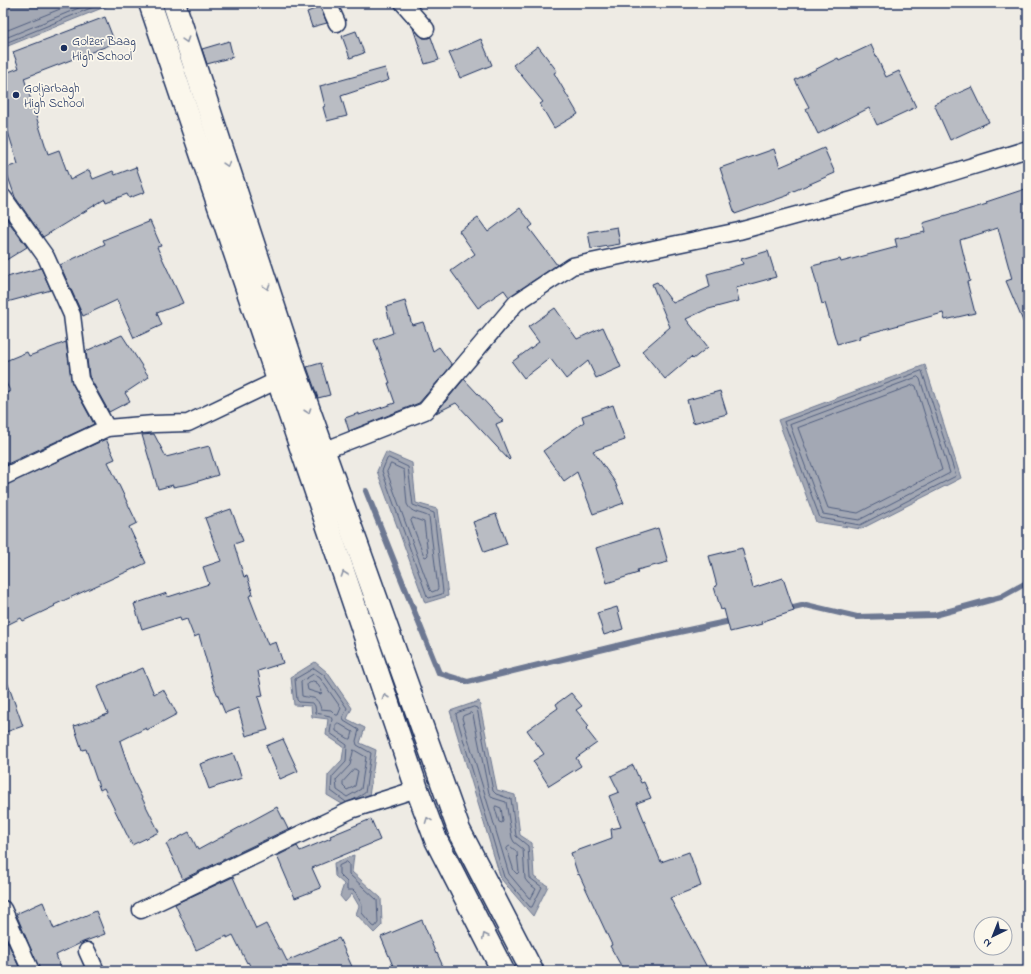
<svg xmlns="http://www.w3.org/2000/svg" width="1031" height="974" font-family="'Indie Flower',sans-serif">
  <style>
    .water { fill: #a3a8b4; stroke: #6d7892 }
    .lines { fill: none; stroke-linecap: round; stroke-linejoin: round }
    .shore { stroke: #515f80; stroke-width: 1 }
    .stream { stroke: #6d7892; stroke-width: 6 }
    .building { fill: #b9bcc3; stroke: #1b2f5e }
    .street-casing { stroke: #1b2f5e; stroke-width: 19 }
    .highway-casing { stroke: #1b2f5e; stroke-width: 25 }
    .street { stroke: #fbf7ec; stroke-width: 16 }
    .highway { stroke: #fbf7ec; stroke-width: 22 }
    .oneway { stroke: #8b93a5 }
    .poi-dot { fill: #1b2f5e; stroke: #fbf7ec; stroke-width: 1.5 }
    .labels { text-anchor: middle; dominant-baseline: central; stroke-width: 3.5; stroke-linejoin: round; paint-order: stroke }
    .poi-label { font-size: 13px; fill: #1b2f5e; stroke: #fbf7ec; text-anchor: start }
  </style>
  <rect width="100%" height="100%" fill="#eeebe4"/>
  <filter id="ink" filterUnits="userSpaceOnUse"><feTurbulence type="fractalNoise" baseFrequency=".025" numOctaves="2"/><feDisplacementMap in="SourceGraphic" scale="8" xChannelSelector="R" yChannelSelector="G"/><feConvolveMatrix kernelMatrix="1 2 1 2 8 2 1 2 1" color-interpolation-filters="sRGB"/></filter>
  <g filter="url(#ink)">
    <g class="water">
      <polygon points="3,3 106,3 107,6 3,48"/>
      <polygon points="925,365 961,478 861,529 816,522 778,420"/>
      <polygon points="386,452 412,463 416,503 437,509 448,596 425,603 377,471"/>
      <polygon points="315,662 327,672 352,708 347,719 365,728 360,743 376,750 369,796 347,807 327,795 328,775 342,760 344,747 326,735 328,719 312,717 311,706 294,705 291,677"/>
      <polygon points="479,701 497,790 515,795 520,835 532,843 534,877 548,886 533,916 501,879 450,711"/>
      <polygon points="354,855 352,872 381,898 382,925 374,933 356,914 359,906 352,894 345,902 340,896 344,884 335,876 334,863"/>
    </g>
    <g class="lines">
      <g class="shore">
        <polyline points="3,32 75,3"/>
        <polyline points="3,39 91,3"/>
        <polyline points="3,44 103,3"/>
        <polygon points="922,371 956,476 860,525 820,518 784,422"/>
        <polygon points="918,377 920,379 950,473 859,520 823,514 790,425"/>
        <polygon points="914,385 916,386 942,470 858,513 828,508 798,428"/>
        <polygon points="389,458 408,467 413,505 434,513 443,592 442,594 429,598 427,596 382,471 387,459"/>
        <path d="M391,464l13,6 3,34c4,10 14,8 22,13l9,71 -1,2 -5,2 -2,-2 -43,-118z"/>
        <polygon points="413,518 424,522 428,555 426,557 424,556 411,521"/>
        <path d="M314,674l6,4 21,30 -3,7h-2l-5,-5 -10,-1c-4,-14 -8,-10 -19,-13l-1,-14z"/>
        <polygon points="313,681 316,682 322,691 321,694 308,690 307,685"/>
        <polygon points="474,707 477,708 493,791 496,794 511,799 516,836 528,846 530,878 542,887 532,907 530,907 504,877 456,715 457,713"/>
        <polygon points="471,713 473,715 489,793 493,798 506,802 512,838 514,842 523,849 525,879 528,883 536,889 531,898 529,898 509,874 462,718 463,716"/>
        <polygon points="338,723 353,732 351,739 349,739 336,731 336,725"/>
        <polygon points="354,750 366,757 361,789 347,797 337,790 336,780 350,765 353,752"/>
        <polygon points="355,769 358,771 355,786 347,790 343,786 343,782"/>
        <polyline points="346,802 331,791 332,777 346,762 347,745 330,733 332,719 330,716 316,713 315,706 313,703 299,702 297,700 295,679 314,668 324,675 347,708 343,717 344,721 359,730 356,741 357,745 371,753 365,793 351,801"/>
        <polygon points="496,806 501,808 503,821 502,823 499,822 495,808"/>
        <polygon points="508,847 510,846 517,852 519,872 517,874 514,871 507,849"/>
        <polygon points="347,862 349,864 349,874 377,900 378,923 375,927 373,926 362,913 362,905 356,893 353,890 347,890 347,882 339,874 339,866"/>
      </g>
      <g class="stream">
        <polyline points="366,491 439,673 468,682 637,641 735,620"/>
        <polyline points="785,610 806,605 857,617 935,615 1001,597 1028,582"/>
      </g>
    </g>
    <g class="building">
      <polygon points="313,3 319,3 327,23 312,27 307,12 315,9"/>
      <polygon points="105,17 115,43 24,78 48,154 59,150 70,180 89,170 93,179 113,171 115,175 136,167 145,192 129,198 127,194 106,202 105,199 43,237 15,197 5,168 18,164 3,116 3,74 19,68 13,52"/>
      <polygon points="413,28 423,38 428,38 431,37 439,60 425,64"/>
      <polygon points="356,31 364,53 350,58 342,36"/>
      <polygon points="481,39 492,65 460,78 449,53"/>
      <polygon points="229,41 233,57 207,64 202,49"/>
      <polygon points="871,45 886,77 899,71 916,107 877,125 869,108 818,134 806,109 809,107 795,80 838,58 839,60"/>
      <polygon points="538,46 557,71 554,73 578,114 554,128 540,104 543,102 513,65"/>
      <polygon points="385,68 389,80 341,96 347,116 327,121 323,107 325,106 320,86"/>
      <polygon points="972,87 989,122 950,140 934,104"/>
      <polygon points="824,148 835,173 789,193 789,195 735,214 720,168 774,149 780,167"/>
      <polygon points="1028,188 1028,333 1006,281 1012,279 998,228 960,240 970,281 967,282 975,313 945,320 943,313 859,336 860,338 837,344 825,303 822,304 812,266 840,259 841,262 897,247 895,239 925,232 923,223 987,204 986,202"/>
      <polygon points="520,208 533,225 529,228 557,265 509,297 504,290 478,308 451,271 475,254 459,231 478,218 488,232"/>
      <polygon points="3,218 6,218 27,247 3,262"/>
      <polygon points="150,221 161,246 157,247 183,303 157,313 162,325 134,338 117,300 83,316 60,265 105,244 103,240"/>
      <polygon points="617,227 620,244 591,249 588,232"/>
      <polygon points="768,251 776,277 736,288 739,301 705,310 686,319 708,347 693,359 691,357 665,379 642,351 670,327 652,284 657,282 673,303 710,287 707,274 743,264 741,259"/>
      <polygon points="41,268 51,290 7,302 3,290 3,278"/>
      <polygon points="405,301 412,325 423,322 433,351 439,347 452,365 419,403 349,431 345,418 359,413 359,415 395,403 388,383 390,383 374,340 393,333 386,307"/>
      <polygon points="555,308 577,339 603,327 621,367 596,378 588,361 566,379 550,358 524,378 512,362 539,342 528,327"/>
      <polygon points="122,335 149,377 125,393 130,401 109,412 89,376 86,351"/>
      <polygon points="66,342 72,383 94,424 3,466 3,395 10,391 3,377 3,362 27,352 29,356"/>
      <polygon points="321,363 330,395 318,398 307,367"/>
      <polygon points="464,379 503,421 496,424 510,459 509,460 456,403 436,413"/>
      <polygon points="720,391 727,414 693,423 687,400"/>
      <polygon points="613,405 625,440 593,451 615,482 624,503 593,514 577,472 564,481 543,451 584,422 582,416"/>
      <polygon points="154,434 166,457 209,446 218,475 189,484 173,487 173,485 158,489 142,435"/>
      <polygon points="106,439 115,459 108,462 137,523 129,527 146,563 54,605 55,606 23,621 21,618 3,627 3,486"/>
      <polygon points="231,509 243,541 234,544 244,577 247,576 253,594 249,596 268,645 276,642 283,663 258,671 263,696 258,697 268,730 246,736 238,708 225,713 213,684 199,635 194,637 187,619 181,621 180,617 142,629 134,604 167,593 168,597 209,584 203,567 221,561 205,518"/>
      <polygon points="496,514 507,544 484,552 473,522"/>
      <polygon points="658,528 668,562 637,570 638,573 607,583 596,548"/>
      <polygon points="742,548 753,588 783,578 794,611 761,622 762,624 730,632 724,609 721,610 714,587 717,586 709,556"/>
      <polygon points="617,607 623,629 604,635 597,613"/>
      <polygon points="143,668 154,694 163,689 177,714 147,730 146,728 120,741 133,780 159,832 132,845 104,788 100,790 86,749 82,750 74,726 108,714 97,687"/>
      <polygon points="3,676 5,676 23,726 3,733"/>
      <polygon points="571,693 582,706 576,710 589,726 586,729 597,743 576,758 581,766 549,786 533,761 544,754 527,730 558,708 556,704"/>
      <polygon points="283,739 298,771 280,779 266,746"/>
      <polygon points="233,753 242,778 209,789 200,764"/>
      <polygon points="633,765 641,783 644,782 651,798 637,803 661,862 689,852 701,886 670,898 709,971 624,971 610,946 612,945 579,874 578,875 571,853 612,838 611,829 621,827 609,796 619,792 611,776"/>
      <polygon points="277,807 288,829 183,879 166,844 189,832 198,850"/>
      <polygon points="371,819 380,840 312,868 321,888 295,898 277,856 297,846 300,851 331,838 330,836"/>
      <polygon points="233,877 256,929 266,924 279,949 281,949 287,961 339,938 354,971 253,971 248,962 247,963 233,935 227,938 227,936 196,950 175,904"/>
      <polygon points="43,902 54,929 96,911 105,934 83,942 56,955 62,971 40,971 16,914"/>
      <polygon points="422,920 436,954 437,953 445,971 395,971 396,970 394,965 393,966 381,937"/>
      <polygon points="3,932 21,971 3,971"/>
    </g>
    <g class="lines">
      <defs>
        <g id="street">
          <polyline points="328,3 337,23"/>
          <polyline points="403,3 426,29"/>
          <polyline points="3,197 46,257 72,315 80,379 107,428"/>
          <polyline points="323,451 425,411 516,303 572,266 739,231 937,177 1028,149"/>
          <polyline points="3,477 107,428 154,424 188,423 278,380"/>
          <polyline points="3,909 31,971"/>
          <polyline points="141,910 351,810 417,789"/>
          <polyline points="87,951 96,971"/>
        </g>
        <g id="highway">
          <polyline points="150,3 417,789 436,840 503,971"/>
          <polyline points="174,3 296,374 459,830 532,971"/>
        </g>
      </defs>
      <use href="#street" class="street-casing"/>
      <use href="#highway" class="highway-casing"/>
      <use href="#street" class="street"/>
      <use href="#highway" class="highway"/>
    </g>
    <defs><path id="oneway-chevron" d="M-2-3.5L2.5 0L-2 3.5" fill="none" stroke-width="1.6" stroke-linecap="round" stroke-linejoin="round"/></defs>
    <g class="oneway">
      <use href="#oneway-chevron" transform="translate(186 40) rotate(72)"/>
      <use href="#oneway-chevron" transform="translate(227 164) rotate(72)"/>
      <use href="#oneway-chevron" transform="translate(267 287) rotate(72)"/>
      <use href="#oneway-chevron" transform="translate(308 411) rotate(71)"/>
      <use href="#oneway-chevron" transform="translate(344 574) rotate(-109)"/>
      <use href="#oneway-chevron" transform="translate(385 697) rotate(-109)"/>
      <use href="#oneway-chevron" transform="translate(428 820) rotate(-111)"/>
      <use href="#oneway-chevron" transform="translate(485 936) rotate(-117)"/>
    </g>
  </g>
  <g class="poi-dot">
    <circle cx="64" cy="48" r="4"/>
    <circle cx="16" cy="95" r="4"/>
  </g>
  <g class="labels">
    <g class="poi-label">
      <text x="72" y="41">Golzer Baag<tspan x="72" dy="15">High School</tspan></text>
      <text x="24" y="88">Goljarbagh<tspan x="24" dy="15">High School</tspan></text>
    </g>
  </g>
  <rect width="1031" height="974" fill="none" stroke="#fbf7ec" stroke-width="16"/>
  <rect x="8" y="8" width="1015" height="958" fill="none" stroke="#1b2f5e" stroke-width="1.5" filter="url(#ink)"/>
  <g transform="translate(993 936) rotate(223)"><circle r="19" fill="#fbf7ec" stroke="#a1a7b3"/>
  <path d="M0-3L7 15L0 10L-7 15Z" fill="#1b2f5e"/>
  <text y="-6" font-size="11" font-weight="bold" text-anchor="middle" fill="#1b2f5e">N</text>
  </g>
</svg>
